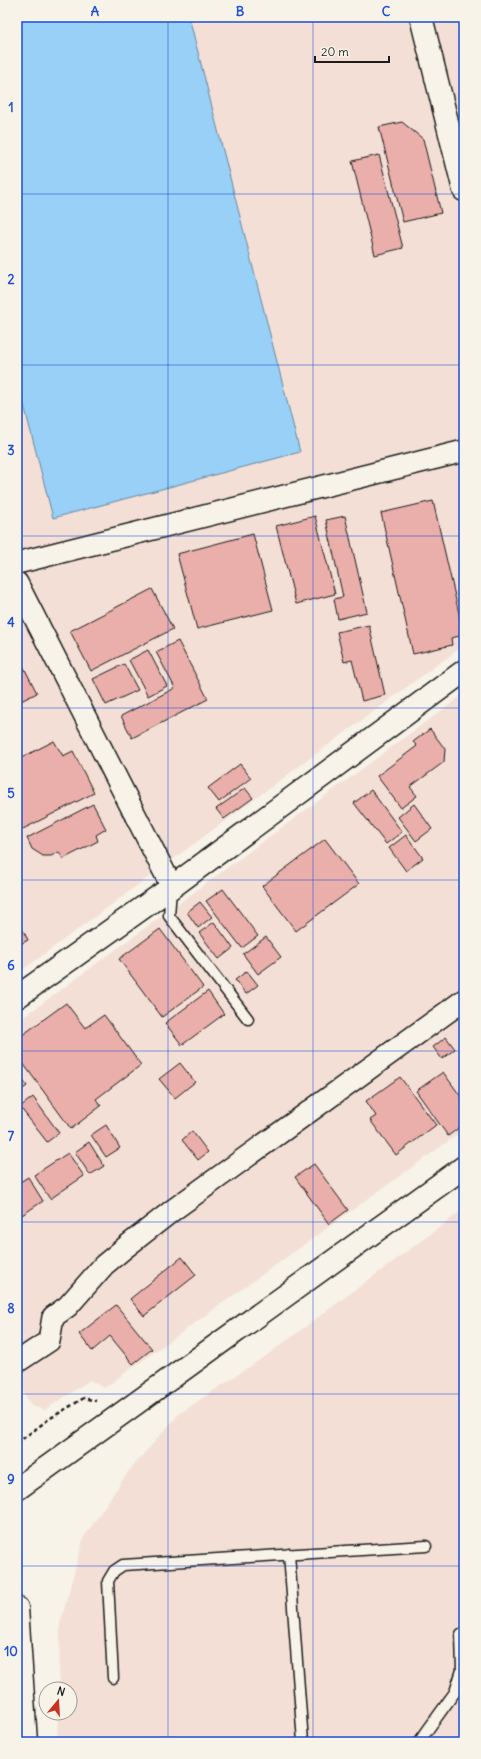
<svg xmlns="http://www.w3.org/2000/svg" width="481" height="1759" font-family="Delius,sans-serif">
  <style>
    .built { fill: #f3dfd6 }
    .water { fill: #98d0f7; stroke: #66889f }
    .building { fill: #eaafab; stroke: #1c1c1c }
    .lines { fill: none; stroke-linecap: round; stroke-linejoin: round }
    .service-casing { stroke: #1c1c1c; stroke-width: 13 }
    .minor-casing { stroke: #1c1c1c; stroke-width: 24 }
    .tertiary-casing { stroke: #1c1c1c; stroke-width: 25 }
    .path { stroke: #1c1c1c; stroke-width: 2.5; stroke-dasharray: 4 3; stroke-linecap: butt }
    .service { stroke: #f7f3e8; stroke-width: 10 }
    .minor { stroke: #f7f3e8; stroke-width: 21 }
    .tertiary { stroke: #f7f3e8; stroke-width: 22 }
    .grid { fill: none; stroke: #1d4ed8; stroke-width: 1; stroke-opacity: 0.55 }
    .neatline { fill: none; stroke: #1d4ed8; stroke-width: 1.5 }
    .grid-label { font-size: 13px; text-anchor: middle; font-weight: bold; fill: #1d4ed8 }
  </style>
  <rect width="100%" height="100%" fill="#f7f3e8"/>
  <filter id="ink" filterUnits="userSpaceOnUse"><feTurbulence type="fractalNoise" baseFrequency=".025" numOctaves="2"/><feDisplacementMap in="SourceGraphic" scale="8" xChannelSelector="R" yChannelSelector="G"/><feConvolveMatrix kernelMatrix="1 2 1 2 8 2 1 2 1" color-interpolation-filters="sRGB"/></filter>
  <g filter="url(#ink)">
    <g class="built">
      <polygon points="17,17 464,17 464,645 17,974"/>
      <polygon points="464,694 464,1130 104,1388 90,1380 45,1410 31,1406 17,1380 17,1022"/>
      <polygon points="464,1209 464,1742 57,1742 58,1713 70,1713 70,1689 59,1689 60,1624 84,1537 128,1472 179,1414 270,1353"/>
    </g>
    <polygon class="water" points="17,17 189,17 300,452 53,518 17,378"/>
    <g class="building">
      <polygon points="402,122 423,139 441,213 403,222 379,127"/>
      <polygon points="379,155 403,248 375,255 352,161"/>
      <polygon points="433,501 464,635 451,638 452,645 413,654 381,513"/>
      <polygon points="315,516 335,594 296,604 276,526"/>
      <polygon points="345,516 367,612 338,619 334,599 343,597 326,520"/>
      <polygon points="253,534 273,610 197,629 177,554"/>
      <polygon points="152,589 173,629 91,671 70,631"/>
      <polygon points="369,625 385,695 362,701 352,660 344,662 337,632"/>
      <polygon points="178,641 208,699 132,738 121,716 175,688 156,652"/>
      <polygon points="148,650 167,686 148,696 129,660"/>
      <polygon points="17,654 37,693 17,703"/>
      <polygon points="124,664 138,690 106,705 93,679"/>
      <polygon points="430,729 445,749 444,762 410,787 417,796 401,808 377,776 417,746 413,742"/>
      <polygon points="54,741 63,756 73,751 94,793 17,832 17,760"/>
      <polygon points="240,764 251,778 219,802 208,788"/>
      <polygon points="245,788 253,798 224,819 216,809"/>
      <polygon points="371,790 402,832 386,844 354,803"/>
      <polygon points="93,804 106,829 96,835 98,841 63,859 59,852 51,856 43,856 32,849 27,838"/>
      <polygon points="414,804 432,829 416,841 398,817"/>
      <polygon points="406,835 423,858 406,871 389,848"/>
      <polygon points="325,839 359,884 296,931 262,886"/>
      <polygon points="223,889 258,936 242,948 206,901"/>
      <polygon points="200,902 212,917 198,928 187,912"/>
      <polygon points="17,919 28,940 17,946"/>
      <polygon points="214,922 233,948 219,959 199,933"/>
      <polygon points="160,929 203,987 162,1017 119,959"/>
      <polygon points="266,937 281,957 258,974 243,954"/>
      <polygon points="247,971 258,985 246,994 235,980"/>
      <polygon points="208,991 224,1014 182,1045 165,1023"/>
      <polygon points="66,1003 85,1028 104,1015 141,1065 96,1099 101,1106 71,1129 17,1055 17,1039"/>
      <polygon points="446,1037 455,1049 442,1059 433,1047"/>
      <polygon points="180,1063 195,1082 175,1098 159,1079"/>
      <polygon points="17,1072 27,1086 17,1093"/>
      <polygon points="443,1072 464,1101 464,1124 448,1136 416,1091"/>
      <polygon points="400,1077 436,1125 396,1155 370,1120 376,1116 366,1101"/>
      <polygon points="33,1097 59,1133 47,1142 20,1107"/>
      <polygon points="106,1125 120,1148 106,1157 91,1135"/>
      <polygon points="192,1131 208,1152 198,1160 182,1140"/>
      <polygon points="89,1142 104,1166 90,1175 75,1152"/>
      <polygon points="68,1153 84,1176 50,1199 34,1175"/>
      <polygon points="314,1164 348,1210 329,1224 295,1177"/>
      <polygon points="28,1177 43,1201 22,1215 17,1208 17,1184"/>
      <polygon points="182,1257 196,1275 144,1316 130,1299"/>
      <polygon points="116,1305 152,1349 133,1364 110,1336 92,1351 79,1334"/>
    </g>
    <g class="lines">
      <defs>
        <g id="service">
          <polyline points="171,889 169,916 248,1019"/>
          <polyline points="289,1554 303,1742"/>
          <polyline points="113,1678 108,1581 114,1571 123,1565 426,1546"/>
          <polyline points="419,1742 455,1692 462,1670 461,1634"/>
        </g>
        <g id="minor">
          <polyline points="17,563 464,451"/>
          <polyline points="17,583 172,887"/>
          <polyline points="17,1362 49,1341 53,1317 68,1306 104,1265 127,1246 173,1210 464,1000"/>
        </g>
        <g id="tertiary">
          <polyline points="421,17 464,190"/>
          <polyline points="17,997 172,887 464,671"/>
          <polyline points="17,1489 464,1167"/>
          <polyline points="17,1608 26,1742"/>
        </g>
      </defs>
      <use href="#service" class="service-casing"/>
      <use href="#minor" class="minor-casing"/>
      <use href="#tertiary" class="tertiary-casing"/>
      <polyline class="path" points="17,1443 49,1419 84,1398 96,1401"/>
      <use href="#service" class="service"/>
      <use href="#minor" class="minor"/>
      <use href="#tertiary" class="tertiary"/>
    </g>
  </g>
  <path class="grid" d="M168,17v1725M313,17v1725M17,194h447M17,365h447M17,536h447M17,708h447M17,880h447M17,1051h447M17,1222h447M17,1394h447M17,1566h447"/>
  <rect width="481" height="1759" fill="none" stroke="#f7f3e8" stroke-width="44"/>
  <g transform="translate(58 1701) rotate(18)"><circle r="19" fill="#f7f3e8" stroke="#9f9d96"/>
  <path d="M0-3L7 15L0 10L-7 15Z" fill="#c8321e"/>
  <text y="-6" font-size="11" font-weight="bold" text-anchor="middle" fill="#1c1c1c">N</text>
  </g>
  <path d="M315 56v6h74v-6" fill="none" stroke="#1c1c1c" stroke-width="2"/>
  <text x="321" y="56" font-size="12" fill="#1c1c1c" stroke="#f7f3e8" stroke-width="3" paint-order="stroke">20 m</text>
  <rect x="22" y="22" width="437" height="1715" class="neatline"/>
  <g class="grid-label">
    <text x="95" y="16">A</text>
    <text x="240" y="16">B</text>
    <text x="386" y="16">C</text>
    <text x="11" y="112">1</text>
    <text x="11" y="284">2</text>
    <text x="11" y="455">3</text>
    <text x="11" y="627">4</text>
    <text x="11" y="798">5</text>
    <text x="11" y="970">6</text>
    <text x="11" y="1141">7</text>
    <text x="11" y="1313">8</text>
    <text x="11" y="1484">9</text>
    <text x="11" y="1656">10</text>
  </g>
</svg>
